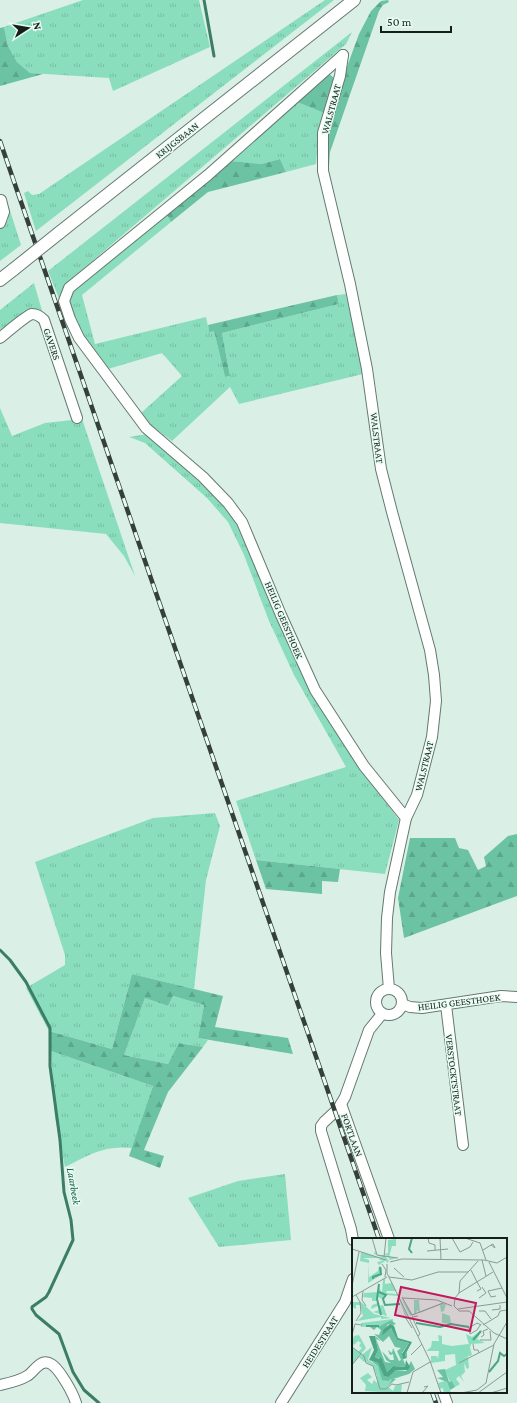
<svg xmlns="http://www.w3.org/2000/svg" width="517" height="1403" font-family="'Crimson Pro',serif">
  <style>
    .grass { fill: url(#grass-tufts) }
    .forest { fill: url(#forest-firs) }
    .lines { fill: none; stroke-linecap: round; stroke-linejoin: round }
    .stream { stroke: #3c7d66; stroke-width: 3 }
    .minor-casing { stroke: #667971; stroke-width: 12 }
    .major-casing { stroke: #667971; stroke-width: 14 }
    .minor { stroke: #fff; stroke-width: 10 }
    .major { stroke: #fff; stroke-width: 12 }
    .rail-casing { stroke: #353f3b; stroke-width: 4.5 }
    .rail { stroke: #e7fcf3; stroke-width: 3; stroke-dasharray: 9; stroke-linecap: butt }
    .major-bridge-casing { stroke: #667971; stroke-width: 14; stroke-linecap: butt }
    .major-bridge { stroke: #fff; stroke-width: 12 }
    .labels { text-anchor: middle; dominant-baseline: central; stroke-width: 3; stroke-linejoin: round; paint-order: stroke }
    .street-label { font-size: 10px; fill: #161e1b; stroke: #e7fcf3 }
    .water-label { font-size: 11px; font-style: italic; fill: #1a5f49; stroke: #e7fcf3 }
    .inset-river { fill: none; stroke: #4da686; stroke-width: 2 }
    .inset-road { fill: none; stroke: #8c9b95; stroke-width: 1 }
    .view { fill: #c2185b; fill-opacity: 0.15; stroke: #c2185b; stroke-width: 2 }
    .inset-edge { fill: none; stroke: #161e1b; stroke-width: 2 }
  </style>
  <defs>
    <pattern id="grass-tufts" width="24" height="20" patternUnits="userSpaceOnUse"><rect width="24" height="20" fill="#8adebd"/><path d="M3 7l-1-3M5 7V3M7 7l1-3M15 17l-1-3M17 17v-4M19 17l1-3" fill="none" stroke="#76bea2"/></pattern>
    <pattern id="forest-firs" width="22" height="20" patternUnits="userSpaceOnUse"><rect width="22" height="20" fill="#6bc3a3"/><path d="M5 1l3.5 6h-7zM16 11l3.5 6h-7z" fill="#5ca78c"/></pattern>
  </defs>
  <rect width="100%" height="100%" fill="#daefe6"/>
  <g class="grass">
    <polygon points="83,0 199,0 210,47 113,91 109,78 30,73 17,62 8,46 4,27"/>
    <polygon points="325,0 334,0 36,231 24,193 28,191 32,195 39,194"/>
    <polygon points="352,32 346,44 76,275 66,285 60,301 48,271"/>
    <polygon points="297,102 324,113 319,134 316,164 286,172 280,159 261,164 231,161"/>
    <polygon points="6,198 21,245 0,261 0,229 8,220 7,211 1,200"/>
    <path d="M167,215l4,7 -89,73 13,49 111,-27 3,14h5l11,46 5,-1 -8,-43 117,-29 -2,-9 9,-1 17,80 -124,30 -9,-17 -58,54 -23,-17 -8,-11 41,-37 -20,-23 -54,16c-12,-16 -49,-59 -34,-79 1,-3 4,-5 6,-7z"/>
    <polygon points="34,283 43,314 35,309 27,311 0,330 0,310"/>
    <polygon points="0,408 12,436 45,423 82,419 135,576 124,556 106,534 0,523"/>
    <polygon points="148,434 219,500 240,528 276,617 310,688 357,763 399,820 385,874 256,860 236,801 346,767 294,675 269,621 244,555 228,522 207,498 145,443 129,437"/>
    <polygon points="215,813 220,826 206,880 194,989 132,974 112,1049 49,1031 26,988 65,965 65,955 35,862 153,818"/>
    <polygon points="173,996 204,1005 198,1038 208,1040 203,1047 180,1043 168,1064 124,1055 145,998 168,1006"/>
    <path d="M51,1051l102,35 -21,62c-28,-3 -43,7 -67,19l-10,-49z"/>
    <polygon points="285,1174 291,1240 219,1247 188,1198 238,1181"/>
  </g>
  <g class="forest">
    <polygon points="388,0 389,2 383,5 379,11 330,152 329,166 326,161 326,138 348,64 359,34 371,11 381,1"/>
    <polygon points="4,27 8,46 17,62 30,73 43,74 0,86 0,28"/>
    <polygon points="328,73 334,78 324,113 297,102"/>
    <polygon points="280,159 286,172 208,192 171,222 167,215 231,161 261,164"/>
    <polygon points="337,295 339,304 222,333 230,376 225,377 214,331 209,332 208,325"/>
    <polygon points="517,834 517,896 404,938 398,898 410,838 455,838 459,848 468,850 478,870 486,866 484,857 508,836"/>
    <polygon points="256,860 340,869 338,882 322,881 322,894 266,889"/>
    <polygon points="132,974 223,996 215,1027 288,1038 293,1054 198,1038 204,1005 173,996 168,1006 145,998 124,1055 168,1064 179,1043 203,1047 168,1092 144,1150 164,1156 160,1168 129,1156 153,1086 51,1051 49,1031 112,1049"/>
  </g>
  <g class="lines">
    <g class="stream">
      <polyline points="204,0 214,56"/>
      <polyline points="0,950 10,960 26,982 50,1028 50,1066 60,1140 64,1192 71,1220 73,1240 49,1292 46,1297 32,1307 32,1309 36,1315 59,1334 73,1372 84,1390 99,1403"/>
    </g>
    <defs>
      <g id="minor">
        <polyline points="343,55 208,175 69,288 64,301 70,319 79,338 146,428 203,477 228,503 242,522 281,615 315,690 364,766 406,818"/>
        <polyline points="343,55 340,76 323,133 323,171 350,284 367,369 381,469 392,512 430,650 434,675 436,701 432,737 417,795 406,818 390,892 387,918 386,953 389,989"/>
        <polyline points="0,223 4,212 1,200"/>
        <path d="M0,338c6,-5 27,-23 32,-24 5,0 9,3 12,6l33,98"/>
        <circle cx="389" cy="1002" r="13"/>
        <polyline points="402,1004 410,1007 422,1008 501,996 517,997"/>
        <polyline points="446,1005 463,1145"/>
        <polyline points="341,1104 389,1239"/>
        <polyline points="353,1240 351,1229 321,1131 321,1126 324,1122 338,1109 345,1097 369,1030 382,1014"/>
        <path d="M0,1385c9,-2 19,-4 27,-9 4,-2 7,-7 11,-10 10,-9 18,1 24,10 6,9 11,17 14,27"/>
        <polyline points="443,1392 447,1403"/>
        <polyline points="281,1403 345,1302 353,1279"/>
      </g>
      <g id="major">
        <polyline points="59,233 354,0"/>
        <polyline points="0,280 14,269"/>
      </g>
    </defs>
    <use href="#minor" class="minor-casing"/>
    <use href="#major" class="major-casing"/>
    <use href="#minor" class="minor"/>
    <use href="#major" class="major"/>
    <defs>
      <g id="rail">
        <polyline points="0,141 379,1239"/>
        <polyline points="432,1392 436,1403"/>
      </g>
    </defs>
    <use href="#rail" class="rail-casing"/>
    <use href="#rail" class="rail"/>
    <defs>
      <polyline id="major-bridge" points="14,269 59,233"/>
    </defs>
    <use href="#major-bridge" class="major-bridge-casing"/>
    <use href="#major-bridge" class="major-bridge"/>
  </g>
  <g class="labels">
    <g class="street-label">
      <text transform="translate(331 109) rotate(-75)">WALSTRAAT</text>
      <text transform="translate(177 140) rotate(-38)">KRIJGSBAAN</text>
      <text transform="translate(52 344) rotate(71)">GAVERS</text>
      <text transform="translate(377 438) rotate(83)">WALSTRAAT</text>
      <text transform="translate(284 620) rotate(67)">HEILIG GEESTHOEK</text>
      <text transform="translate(424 766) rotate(-76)">WALSTRAAT</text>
      <text transform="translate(459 1002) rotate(-7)">HEILIG GEESTHOEK</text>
      <text transform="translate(454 1075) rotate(83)">VERSTOCKTSTRAAT</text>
      <text transform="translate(352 1135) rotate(70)">FORTLAAN</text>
      <text transform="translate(320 1342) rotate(-58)">HEIDESTRAAT</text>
    </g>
    <g class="water-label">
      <text transform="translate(74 1186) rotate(80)">Laarbeek</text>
    </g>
  </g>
  <g transform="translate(352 1238)">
    <rect width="155" height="155" fill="#daefe6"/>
    <path d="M44,1v7h-4l-3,11 8,1 -7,2 -2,-3h-2l3,4 -2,2 -2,-4 -11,-5 1,-3 2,4 11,1 -4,-2 4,-1v-13zM9,14l17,5 4,1 3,2v1l-6,4 -2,-3 6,-1 -5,-2 4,-1h-19l6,2v17l9,-6 1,-5 3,2 -1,7 -13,8 1,-20 -9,-2zM33,40v6l7,-1 4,8h-9l-1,2 11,1 10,22h-2l-7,-20 -12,-1 -4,4 -4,-2 -1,4h-5v-3l-9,-1 1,-4 14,-1 1,-5 3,6 1,-14zM48,58l12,18h2v-14h5l1,12 23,-9 3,1 -2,7 -3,1 -1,-7 -20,8 -3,-3 -1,4 -6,2zM1,59v5h8l13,12 17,4 -10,1v-2l-24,4 6,-5 -3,-11h-4v4l-4,-2zM26,65l1,3 4,-1 4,11 -14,-4 6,-2 -1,-4 -7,3 1,-4zM90,75l8,3 1,8 -9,-1zM41,81v2l-13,5 -19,1v-4zM7,97l7,13 -14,17v-18l6,5 4,-4 -3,-2 2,-3 -3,-2 -4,4 -2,-3 2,-6zM86,97l4,1v8l10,2 17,-2 3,11 -8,3 4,-1 1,11 -2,1 -3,-6 1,9 -4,4 3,6 -5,-6 -3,3 4,5 -5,3 -3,-6 -2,1 -5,-12 11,-5 -1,-11 -10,1v6l-14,2v-7h6l1,3 1,-8h-13l5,-4 1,-6h7zM20,109l-4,13 10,6 7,15 6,1 -2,-2 7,-4 4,1 -8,2v4l-5,3 6,5 2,-5 7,-2 -1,9 -36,-2 1,-6 -6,-7 8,-5 4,4 -5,3 5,4 2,-4 3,3v-7l-4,-10 -8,-5 -1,1 -5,-5zM93,143l2,1 4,11h-7l-1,-5 -3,1 -2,-6z" fill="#8adebd"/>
    <path d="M39,82l5,4 -3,1 3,5 -4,-5 -4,-1 -6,12 9,-8 6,12 12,3 -7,10 3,2 2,-3v6l-4,1 3,8 -13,-1 -6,6 -7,-13 -5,-2 3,-7 -3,-14 6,5 -5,-2 9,23 6,1 -5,-3 -4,-9 8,9h4l-1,-6 -3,1 -2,-5 4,3 1,-5 6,13 2,-1 -4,-9 4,-3 -6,-1 -6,-11 -6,6 -9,-8 5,1 2,-5 -4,-3 -3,3 -4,-3 10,-1zM19,123l7,2 8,14 10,-7 10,1 5,-10 4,8 -6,5 -20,6 2,2 1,-3h4l-10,9 5,-6 -9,-2 -4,-14zM93,131l4,13 3,-1 3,6 -5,3 -3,-8 -10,-4 6,-1 -6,-7z" fill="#6bc3a3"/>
    <path d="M130,92l-5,9 8,4 -14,1 -1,4 -4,-14 6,3z" fill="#8adebd"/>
    <path d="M38,86l4,2 4,12 14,4 -7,13 1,3 -3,1 -1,-5 7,-11 -12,-3 -6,-12 -9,8 1,-6zM17,98h6l3,14 -3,7 4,2 2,-2 6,15 6,-6 12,1 1,-7 4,7 -2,3h-12l-8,7 -4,-1 -6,-13 -9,-3 5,-10z" fill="#4da686"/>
    <path class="inset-river" d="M60,0l-3,11 3,4M21,41v-2l8,-3 -1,-7M27,46l-2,15 4,16M27,54l7,3 -3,4 2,6 15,-1M64,85l24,4 11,-3 18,3M14,88h13M121,102l8,-9M137,134l9,-11 2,-8 4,3 3,-2"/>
    <path class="inset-road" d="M20,0l5,17 21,3M76,0l1,5 6,2v5M88,0l1,21M100,0l8,14 10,-5 3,-5M113,0l15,5 6,17M0,11l34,11M131,12l8,-5 2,-1 2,4 -4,-3M75,13l21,-2M32,19l2,-19M130,22l4,16M38,24l12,-3 82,1 13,3 10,-6M137,24l18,36M30,26l4,6 -1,7M35,26v9l43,88 11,32M42,30l10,9M119,32l6,12M37,39l23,3 26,-8h30M125,44l4,7 -4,2M0,48l7,-34M11,53l-1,9 4,6M107,55l1,-12 18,-20M4,57l4,7 1,11 -5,8M144,58l-5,1 -3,-6 14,-3M0,59l35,-20M50,59l10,18 31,-12M51,60l34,2 15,6M127,60l7,-5 -4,-6M102,68l5,5h10l25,22 13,6M102,68l1,-8 4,-5 34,-21M106,71l49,-7M140,72l8,-1v-4M127,73h6l6,8M66,78l-6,1 8,17 -2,2M53,79l7,11M129,87l-4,-2 -8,5 1,6 7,-4 4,-6M131,87l15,-9 2,-5 7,-1M0,97l3,-11 7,1M129,99l3,-2 -1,-4 5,-2M128,102h11l-1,-9M121,106l1,6h4l1,3M0,109l12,9 2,7 7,3 7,23h6l6,-5 4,1 13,-3M59,117l11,-11M107,125l35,-18M0,127l9,-11M55,155l6,-21 17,-10M70,155l6,-7 -4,1M109,155l16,-3 9,-7 8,-39 13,-22M126,155l29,-21M139,155l16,-5"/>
    <path class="view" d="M49,49l75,16 -6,28 -75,-16z"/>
    <rect width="155" height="155" class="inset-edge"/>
  </g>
  <g transform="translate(28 28) rotate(78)" stroke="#e7fcf3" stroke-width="3" paint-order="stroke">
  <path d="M0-3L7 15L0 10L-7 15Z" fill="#161e1b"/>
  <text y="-6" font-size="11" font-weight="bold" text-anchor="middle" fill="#161e1b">N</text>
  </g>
  <path d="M381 26v6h70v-6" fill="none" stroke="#161e1b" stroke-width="2"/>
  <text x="387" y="26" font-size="12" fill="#161e1b" stroke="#e7fcf3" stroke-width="3" paint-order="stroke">50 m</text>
</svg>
